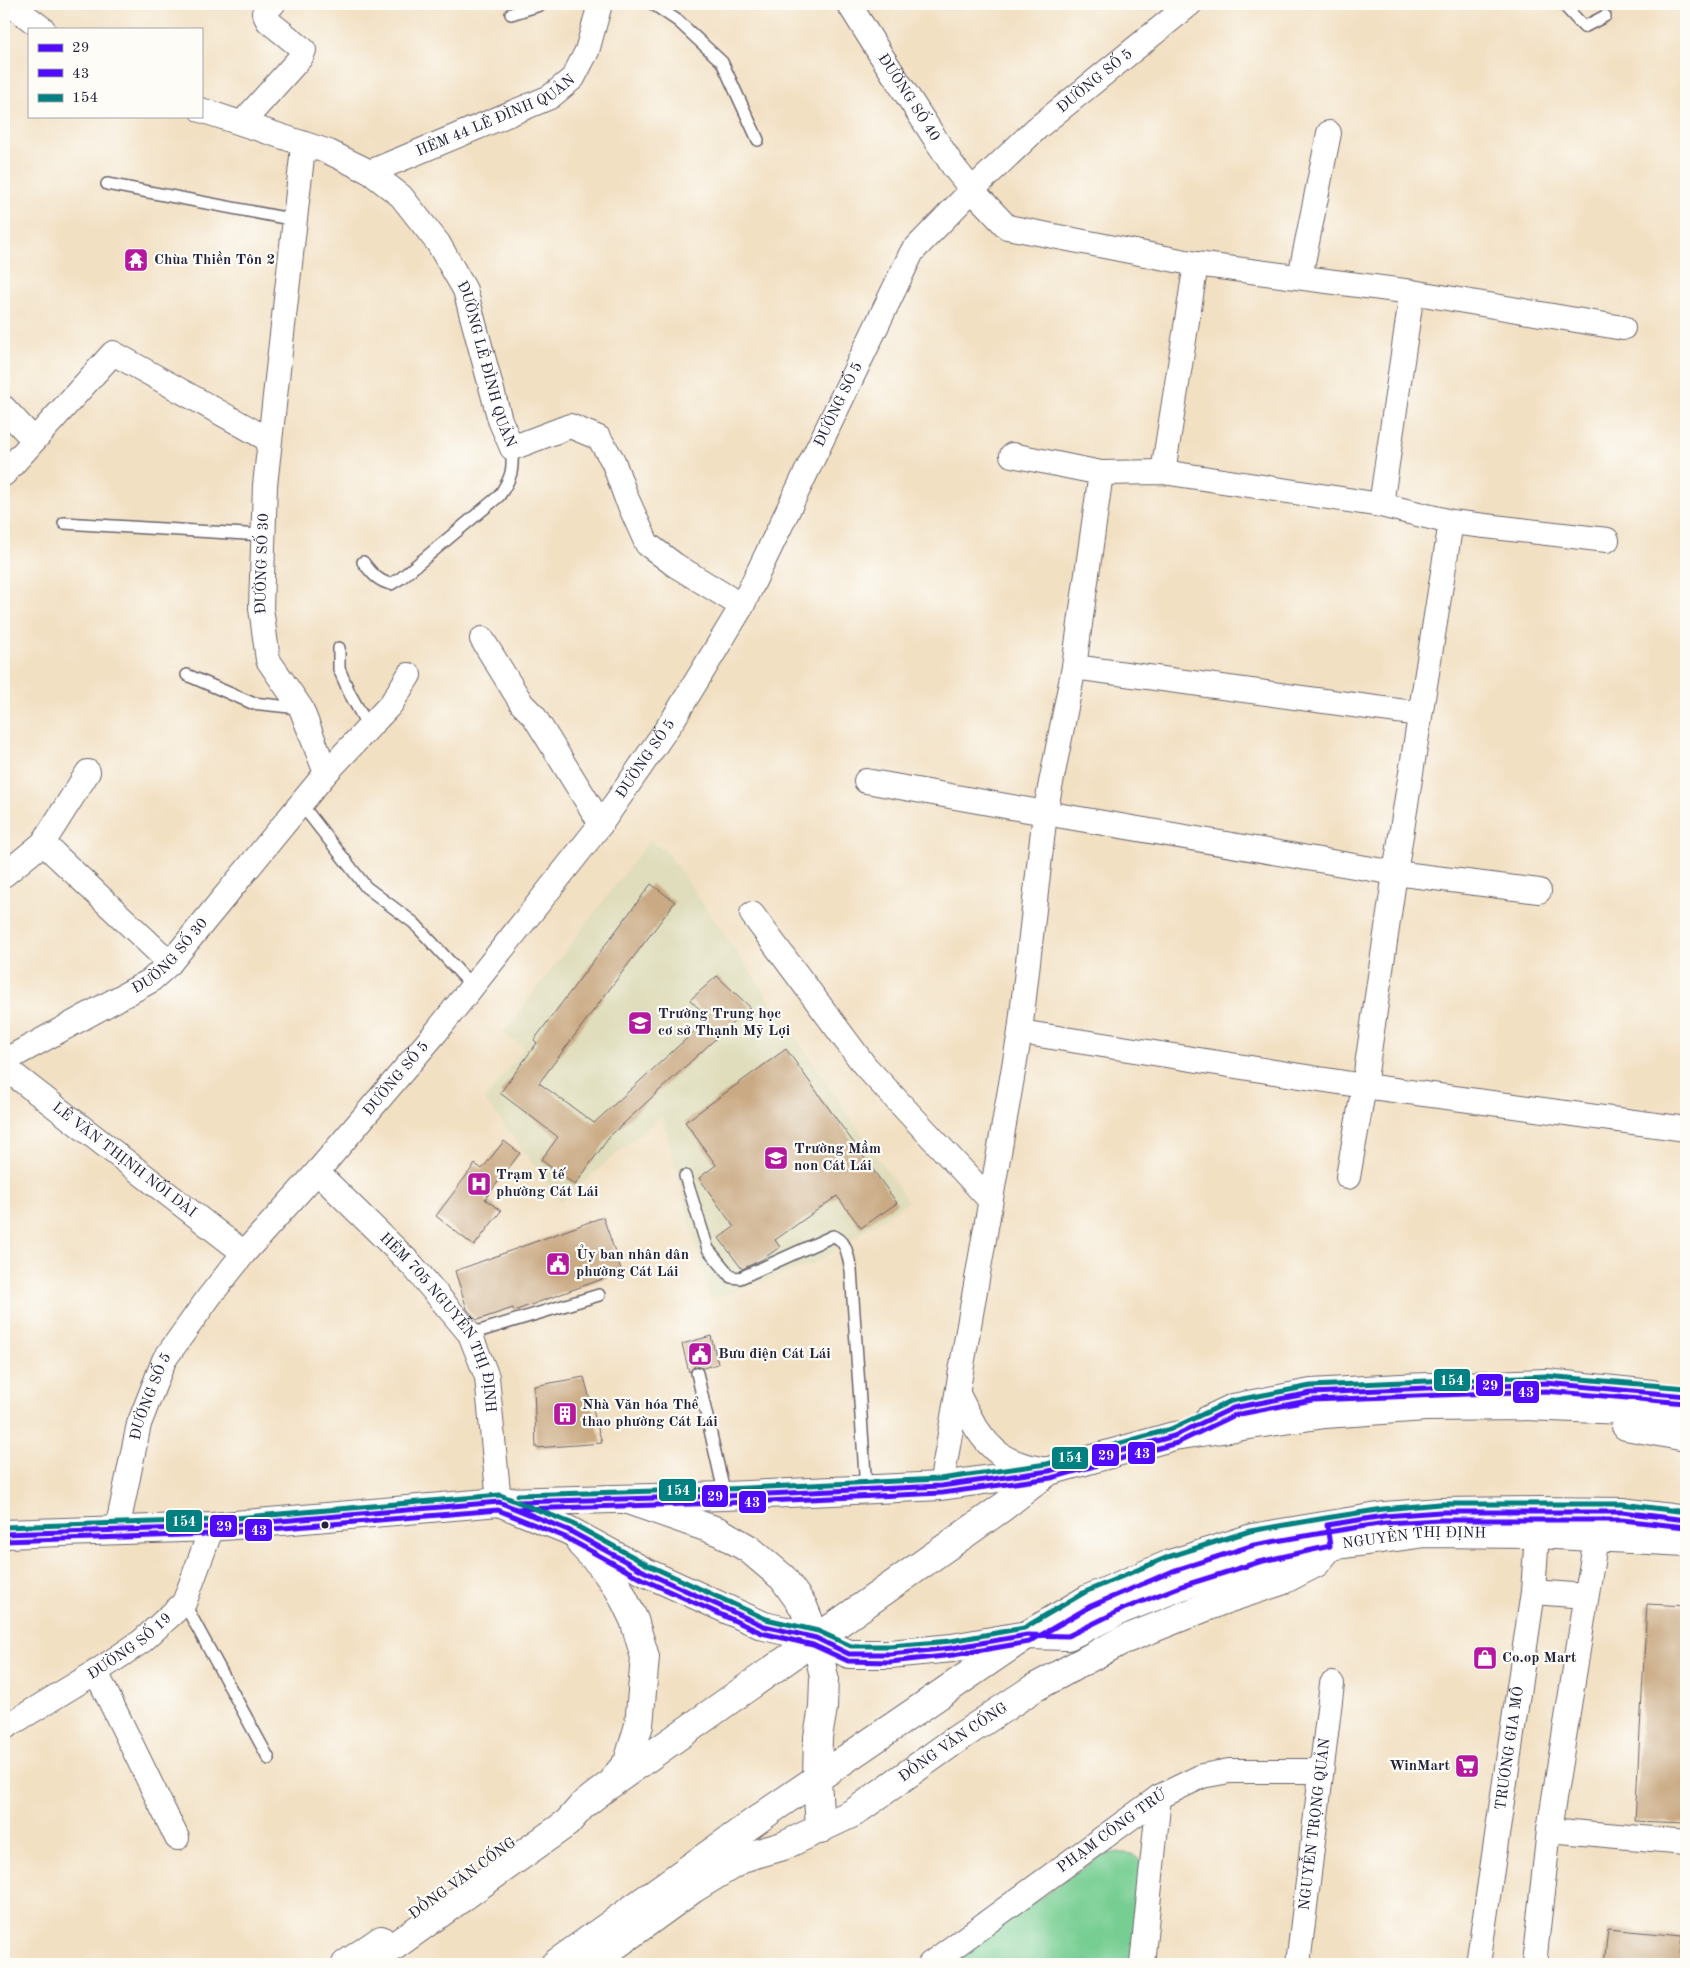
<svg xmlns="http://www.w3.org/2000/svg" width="1690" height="1968" font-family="'Old Standard TT',serif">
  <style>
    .built { fill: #dfddbb }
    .green { fill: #77ce93; stroke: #4c7867 }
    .building { fill: #caaa84 }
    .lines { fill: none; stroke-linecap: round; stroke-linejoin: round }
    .lane-casing { stroke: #6b646b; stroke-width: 14 }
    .street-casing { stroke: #6b646b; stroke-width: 26 }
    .secondary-casing { stroke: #6b646b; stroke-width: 30 }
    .primary-casing { stroke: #6b646b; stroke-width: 30 }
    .lane { stroke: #fff; stroke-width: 11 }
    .street { stroke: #fff; stroke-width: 24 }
    .secondary { stroke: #fff; stroke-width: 28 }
    .primary { stroke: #fff; stroke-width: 28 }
    .bus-1-casing { stroke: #fdfcf7; stroke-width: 9 }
    .bus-2-casing { stroke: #fdfcf7; stroke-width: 9 }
    .bus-3-casing { stroke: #fdfcf7; stroke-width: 9 }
    .bus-1 { stroke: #4f0aff; stroke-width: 5 }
    .bus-2 { stroke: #4f0aff; stroke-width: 5 }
    .bus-3 { stroke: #008080; stroke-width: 5 }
    .bus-dot { fill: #22223b; stroke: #fdfcf7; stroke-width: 2 }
    .labels { text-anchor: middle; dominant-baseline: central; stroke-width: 4.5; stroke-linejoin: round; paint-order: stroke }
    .street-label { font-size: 15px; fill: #22223b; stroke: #fdfcf7 }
    .poi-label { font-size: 15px; font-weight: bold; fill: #22223b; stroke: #fdfcf7; text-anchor: start }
    .line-badge { stroke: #fdfcf7; stroke-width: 2 }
    .badge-label { font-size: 14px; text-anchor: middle; font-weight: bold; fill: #fff }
  </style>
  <rect width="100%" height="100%" fill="#fdfcf7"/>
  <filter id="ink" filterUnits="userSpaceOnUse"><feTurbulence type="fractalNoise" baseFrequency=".02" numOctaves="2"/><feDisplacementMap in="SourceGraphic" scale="10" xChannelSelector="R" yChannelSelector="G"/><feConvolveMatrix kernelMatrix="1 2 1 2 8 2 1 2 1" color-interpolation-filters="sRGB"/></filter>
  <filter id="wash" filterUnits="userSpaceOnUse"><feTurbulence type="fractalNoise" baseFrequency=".0096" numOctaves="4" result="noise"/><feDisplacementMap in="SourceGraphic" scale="20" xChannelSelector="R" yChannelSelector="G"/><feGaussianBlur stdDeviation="1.12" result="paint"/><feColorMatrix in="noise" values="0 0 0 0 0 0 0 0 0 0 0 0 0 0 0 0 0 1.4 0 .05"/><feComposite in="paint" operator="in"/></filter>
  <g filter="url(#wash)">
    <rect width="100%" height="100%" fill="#f2e0c3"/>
    <polygon class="built" points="649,841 666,851 780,1014 908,1202 814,1264 710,1299 662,1115 561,1201 485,1100 524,1048 503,1033"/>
    <polygon class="green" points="1116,1852 1132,1854 1142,1862 1132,1964 946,1964 1099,1857"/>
    <g id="blocks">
      <g class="building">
        <polygon points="651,884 675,902 539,1083 594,1123 709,1018 690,1000 717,976 750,1007 610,1136 575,1185 541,1160 558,1137 500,1093 537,1043 534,1040"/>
        <polygon points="786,1049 897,1203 861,1228 837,1196 775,1240 780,1247 763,1259 742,1269 719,1238 734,1227 699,1178 716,1165 685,1122"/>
        <polygon points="504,1141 520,1153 485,1199 501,1211 474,1246 436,1216 475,1164 482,1169"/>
        <polygon points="603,1217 622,1272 514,1311 513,1308 477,1320 467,1309 455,1271"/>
        <polygon points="711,1336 718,1364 703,1368 695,1366 689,1372 682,1344"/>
        <polygon points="584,1377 602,1443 536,1448 534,1386"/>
        <polygon points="1647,1604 1686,1606 1686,1823 1635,1821"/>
        <polygon points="1608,1929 1682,1936 1679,1964 1604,1964"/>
      </g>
    </g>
  </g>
  <g filter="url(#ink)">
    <use href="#blocks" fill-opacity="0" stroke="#6b646b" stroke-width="1"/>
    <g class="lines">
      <defs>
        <g id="lane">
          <polyline points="653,4 678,21 722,62 758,140"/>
          <polyline points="1563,4 1584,27 1605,16"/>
          <polyline points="511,14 543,4"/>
          <polyline points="107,184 295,220"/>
          <polyline points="64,523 263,535"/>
          <path d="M363,562c8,10 14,19 28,22l10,-6 98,-82c13,-19 14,-25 13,-48"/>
          <polyline points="339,648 339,669 350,694 369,728"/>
          <polyline points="187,675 252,703 299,708"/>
          <polyline points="301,804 366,887 414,923 472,986"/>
          <path d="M685,1176l23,73 23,28 9,1 93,-42c14,4 15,21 18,34l15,219"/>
          <polyline points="470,1334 599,1295"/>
          <polyline points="697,1373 725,1496"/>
          <polyline points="184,1603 269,1759"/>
        </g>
        <g id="street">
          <polyline points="10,4 43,29"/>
          <path id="s1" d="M849,4l30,48 74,114 19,24 35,37 189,37 216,28 211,36"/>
          <path id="s2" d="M201,110l128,42 41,20 31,24 37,47 27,47 35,130 12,28 58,-22 29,12 14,23 13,36 21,47 28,21 67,41"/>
          <polyline points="242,123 301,57 304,50 268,21 264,13 273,4"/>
          <path id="s3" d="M370,172l180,-75 23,-19 14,-27 13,-47"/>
          <polyline points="1300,277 1329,133"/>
          <polyline points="4,408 34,440"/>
          <polyline points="1012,455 1101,473 1163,472 1381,505 1451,522 1607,540"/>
          <polyline points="1163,472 1196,264"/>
          <polyline points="4,474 113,353 269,440"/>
          <polyline points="1381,505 1412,292"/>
          <polyline points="482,639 522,704 534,716 601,824"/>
          <polyline points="1074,667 1420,714"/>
          <polyline points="326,773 391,704 409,675"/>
          <polyline points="866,781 1045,813 1395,873 1539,891"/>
          <polyline points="43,843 170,963"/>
          <polyline points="4,875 43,843 88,772"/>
          <polyline points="752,914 865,1066 990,1200"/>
          <polyline points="1020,1032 1364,1086 1686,1129"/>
          <path id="s4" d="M4,1061l146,-80 20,-18 156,-190 -25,-65 -33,-48 -7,-52 4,-123 37,-328v-14"/>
          <path id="s5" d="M4,1067l240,186"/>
          <path id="s6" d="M317,1172l95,93 58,69 17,43 12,125"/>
          <polyline points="1348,1177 1364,1086 1395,873 1451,522"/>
          <path d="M958,1394c11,22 22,46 43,61 13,9 30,12 45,15"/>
          <polyline points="941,1486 1020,1032 1045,813 1074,667 1101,473"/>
          <path id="s7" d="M117,1530l22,-106 25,-64 45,-63 35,-44 73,-81 120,-141 104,-131 60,-76 73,-106 68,-112 170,-354 60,-62 65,-62 153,-124"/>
          <polyline points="1533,1592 1586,1596"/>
          <polyline points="96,1672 177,1838"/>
          <path id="s8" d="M4,1728l92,-56 46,-31 42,-38 28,-76"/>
          <polyline points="1549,1830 1686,1842"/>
          <path id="s9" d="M930,1964l229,-167 43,-21 27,-5h92"/>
          <polyline points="1142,1964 1159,1797"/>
          <path id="s10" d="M1298,1964l34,-280"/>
          <path id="s11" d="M1478,1964l55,-372 4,-58"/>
          <polyline points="1534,1964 1549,1830 1596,1538"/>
        </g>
        <polyline id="secondary" points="4,1534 212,1527 499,1502 725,1496 941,1486 1049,1471"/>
        <g id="primary">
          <polyline points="1208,1420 1233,1408 1311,1393 1401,1388 1546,1383 1652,1394"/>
          <polyline points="1626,1426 1686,1437"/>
          <polyline points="628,1500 720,1532 749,1549 783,1578 803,1606 816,1638 824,1677 823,1708 818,1737 817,1779 820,1830"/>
          <path id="s12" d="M499,1502l69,28 77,42 119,54 52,12 33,16h41l62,-6 75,-13 41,1 55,-27 56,-22 80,-25 71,-16 96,-13 111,1 149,8"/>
          <polyline points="581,1544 601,1565 620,1591 634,1620 645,1657 639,1725 628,1762 616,1776"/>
          <polyline points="346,1964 381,1940"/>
          <polyline points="369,1964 567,1823 583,1805 605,1788 1003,1507 1049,1471 1174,1436 1325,1414 1425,1407 1526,1406 1624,1410 1686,1415"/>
          <polyline points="555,1964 771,1810 1027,1635 1088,1599 1170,1564 1252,1538 1384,1516 1440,1512 1538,1511 1622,1512 1686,1520"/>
          <path id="s13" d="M590,1964l103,-75 52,-32 38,-11 70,-33 101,-72 80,-53 87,-47 100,-40 60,-20 35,-18 10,-12"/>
        </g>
      </defs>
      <use href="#lane" class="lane-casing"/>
      <use href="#street" class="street-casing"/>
      <use href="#secondary" class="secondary-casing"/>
      <use href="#primary" class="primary-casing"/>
      <use href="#lane" class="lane"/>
      <use href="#street" class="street"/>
      <use href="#secondary" class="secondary"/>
      <use href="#primary" class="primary"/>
      <defs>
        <g id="bus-1">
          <polyline points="518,1502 725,1496 941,1486 1049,1471 1174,1436 1233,1408 1311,1393 1546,1383 1686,1396"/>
          <polyline points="4,1534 212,1527 499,1502 568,1530 645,1572 764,1626 816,1638 849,1654 890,1654 952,1648 1027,1635 1068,1636 1123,1609 1179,1587 1259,1562 1330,1546 1327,1525 1384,1516 1440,1512 1622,1512 1686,1520"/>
        </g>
        <g id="bus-2">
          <polyline points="518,1509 725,1503 942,1493 1051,1478 1177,1443 1235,1415 1312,1400 1546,1391 1685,1403"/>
          <polyline points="4,1541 213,1534 498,1510 565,1537 642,1579 762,1633 813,1645 848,1661 890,1662 953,1655 1029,1642 1091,1606 1173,1571 1254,1545 1328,1532 1385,1523 1440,1520 1622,1520 1685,1527"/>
        </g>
        <g id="bus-3">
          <polyline points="518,1495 725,1489 940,1479 1047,1464 1171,1429 1231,1401 1311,1386 1546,1376 1686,1388"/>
          <polyline points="4,1527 212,1520 500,1495 571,1523 648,1565 766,1619 818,1631 851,1646 890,1646 951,1641 1024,1628 1085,1592 1168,1557 1250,1531 1326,1518 1383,1509 1440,1504 1622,1504 1686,1512"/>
        </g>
      </defs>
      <use href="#bus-1" class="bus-1-casing"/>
      <use href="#bus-2" class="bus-2-casing"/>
      <use href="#bus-3" class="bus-3-casing"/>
      <use href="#bus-1" class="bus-1"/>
      <use href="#bus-2" class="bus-2"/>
      <use href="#bus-3" class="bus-3"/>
    </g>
  </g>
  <defs>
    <symbol id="temple-square" viewBox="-11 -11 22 22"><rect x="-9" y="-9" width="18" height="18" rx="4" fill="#b5179e" stroke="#fdfcf7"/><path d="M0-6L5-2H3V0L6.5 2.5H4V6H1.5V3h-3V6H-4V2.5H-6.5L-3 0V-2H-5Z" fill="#fff"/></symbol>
    <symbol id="school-square" viewBox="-11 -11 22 22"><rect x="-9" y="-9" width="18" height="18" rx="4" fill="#b5179e" stroke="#fdfcf7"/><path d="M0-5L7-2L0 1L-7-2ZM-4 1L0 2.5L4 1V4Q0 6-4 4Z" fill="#fff"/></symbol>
    <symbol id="hospital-square" viewBox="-11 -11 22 22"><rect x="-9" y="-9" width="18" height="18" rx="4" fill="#b5179e" stroke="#fdfcf7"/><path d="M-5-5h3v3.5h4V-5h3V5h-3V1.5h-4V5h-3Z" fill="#fff"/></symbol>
    <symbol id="civic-square" viewBox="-11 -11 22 22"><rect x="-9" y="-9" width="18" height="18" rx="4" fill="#b5179e" stroke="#fdfcf7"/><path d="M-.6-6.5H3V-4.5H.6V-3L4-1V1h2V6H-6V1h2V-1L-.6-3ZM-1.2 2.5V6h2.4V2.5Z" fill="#fff"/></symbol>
    <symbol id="building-square" viewBox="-11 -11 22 22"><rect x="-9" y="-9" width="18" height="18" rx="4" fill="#b5179e" stroke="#fdfcf7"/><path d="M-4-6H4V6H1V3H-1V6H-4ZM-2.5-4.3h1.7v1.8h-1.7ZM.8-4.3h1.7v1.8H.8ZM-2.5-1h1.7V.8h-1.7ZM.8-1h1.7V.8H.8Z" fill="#fff"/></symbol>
    <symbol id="shop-square" viewBox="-11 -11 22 22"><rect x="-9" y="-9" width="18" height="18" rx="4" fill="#b5179e" stroke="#fdfcf7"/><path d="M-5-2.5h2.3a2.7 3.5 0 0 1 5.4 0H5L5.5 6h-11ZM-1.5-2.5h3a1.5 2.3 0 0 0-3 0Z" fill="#fff"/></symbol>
    <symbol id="supermarket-square" viewBox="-11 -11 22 22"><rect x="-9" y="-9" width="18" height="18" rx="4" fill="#b5179e" stroke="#fdfcf7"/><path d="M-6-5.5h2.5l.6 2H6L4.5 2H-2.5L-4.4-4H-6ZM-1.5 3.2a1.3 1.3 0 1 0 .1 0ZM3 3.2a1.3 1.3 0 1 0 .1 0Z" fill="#fff"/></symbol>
  </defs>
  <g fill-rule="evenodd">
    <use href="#temple-square" x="122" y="246" width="28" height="28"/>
    <use href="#school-square" x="626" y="1009" width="28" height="28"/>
    <use href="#school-square" x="762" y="1144" width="28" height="28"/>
    <use href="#hospital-square" x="465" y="1170" width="28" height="28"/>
    <use href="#civic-square" x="544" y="1250" width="28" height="28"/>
    <use href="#civic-square" x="686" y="1340" width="28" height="28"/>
    <use href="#building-square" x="551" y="1400" width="28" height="28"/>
    <use href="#shop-square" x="1471" y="1644" width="28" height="28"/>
    <use href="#supermarket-square" x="1453" y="1752" width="28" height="28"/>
  </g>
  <circle class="bus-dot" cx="325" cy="1525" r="4.5"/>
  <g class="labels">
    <g class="street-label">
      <text stroke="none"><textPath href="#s7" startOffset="1772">ĐƯỜNG SỐ 5</textPath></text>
      <text stroke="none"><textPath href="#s1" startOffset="111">ĐƯỜNG SỐ 40</textPath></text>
      <text stroke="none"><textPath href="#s3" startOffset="138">HẺM 44 LÊ ĐÌNH QUẢN</textPath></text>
      <text stroke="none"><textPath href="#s2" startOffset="411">ĐƯỜNG LÊ ĐÌNH QUẢN</textPath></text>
      <text stroke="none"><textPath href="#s7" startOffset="1352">ĐƯỜNG SỐ 5</textPath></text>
      <text stroke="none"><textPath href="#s4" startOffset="664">ĐƯỜNG SỐ 30</textPath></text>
      <text stroke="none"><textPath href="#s7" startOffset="948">ĐƯỜNG SỐ 5</textPath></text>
      <text stroke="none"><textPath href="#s4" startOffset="198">ĐƯỜNG SỐ 30</textPath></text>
      <text stroke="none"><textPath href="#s7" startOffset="542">ĐƯỜNG SỐ 5</textPath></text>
      <text stroke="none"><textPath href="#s5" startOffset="152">LÊ VĂN THỊNH NỐI DÀI</textPath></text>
      <text stroke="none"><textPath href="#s6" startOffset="198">HẺM 705 NGUYỄN THỊ ĐỊNH</textPath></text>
      <text stroke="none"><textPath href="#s7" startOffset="138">ĐƯỜNG SỐ 5</textPath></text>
      <text stroke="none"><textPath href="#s12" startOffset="966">NGUYỄN THỊ ĐỊNH</textPath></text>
      <text stroke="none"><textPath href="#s8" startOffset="150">ĐƯỜNG SỐ 19</textPath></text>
      <text stroke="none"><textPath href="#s13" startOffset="428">ĐỒNG VĂN CỐNG</textPath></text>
      <text stroke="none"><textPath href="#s11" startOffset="218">TRƯƠNG GIA MÔ</textPath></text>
      <text stroke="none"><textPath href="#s10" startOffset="141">NGUYỄN TRỌNG QUẢN</textPath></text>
      <text stroke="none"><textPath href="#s9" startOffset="225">PHẠM CÔNG TRỨ</textPath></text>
      <text transform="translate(463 1879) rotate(-36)">ĐỒNG VĂN CỐNG</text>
    </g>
    <g class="poi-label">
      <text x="154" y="260">Chùa Thiền Tôn 2</text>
      <text x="658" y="1014">Trường Trung học<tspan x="658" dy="17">cơ sở Thạnh Mỹ Lợi</tspan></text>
      <text x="794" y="1149">Trường Mầm<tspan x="794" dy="17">non Cát Lái</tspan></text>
      <text x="496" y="1175">Trạm Y tế<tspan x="496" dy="17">phường Cát Lái</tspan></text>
      <text x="576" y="1255">Ủy ban nhân dân<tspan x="576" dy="17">phường Cát Lái</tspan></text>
      <text x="718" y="1354">Bưu điện Cát Lái</text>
      <text x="582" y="1405">Nhà Văn hóa Thể<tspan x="582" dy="17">thao phường Cát Lái</tspan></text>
      <text x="1502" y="1658">Co.op Mart</text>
      <text x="1450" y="1766" text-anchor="end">WinMart</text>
    </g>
  </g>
  <g class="line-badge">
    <rect x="1433" y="1368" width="38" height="24" rx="5" fill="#008080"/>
    <rect x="1475" y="1373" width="29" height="24" rx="5" fill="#4f0aff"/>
    <rect x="1512" y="1380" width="28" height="24" rx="5" fill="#4f0aff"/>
    <rect x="1127" y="1441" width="29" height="24" rx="5" fill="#4f0aff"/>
    <rect x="1091" y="1443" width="29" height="24" rx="5" fill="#4f0aff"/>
    <rect x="1051" y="1446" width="38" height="24" rx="5" fill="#008080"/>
    <rect x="658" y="1478" width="39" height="24" rx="5" fill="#008080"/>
    <rect x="701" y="1484" width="28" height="24" rx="5" fill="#4f0aff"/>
    <rect x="738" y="1490" width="29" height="24" rx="5" fill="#4f0aff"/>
    <rect x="165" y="1509" width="38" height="24" rx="5" fill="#008080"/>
    <rect x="209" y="1514" width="29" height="24" rx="5" fill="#4f0aff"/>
    <rect x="244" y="1518" width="29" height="24" rx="5" fill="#4f0aff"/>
  </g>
  <g class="badge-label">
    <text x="1452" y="1385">154</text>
    <text x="1490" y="1390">29</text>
    <text x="1526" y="1397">43</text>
    <text x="1142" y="1458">43</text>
    <text x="1106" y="1460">29</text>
    <text x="1070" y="1462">154</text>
    <text x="678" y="1495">154</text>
    <text x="715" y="1501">29</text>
    <text x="752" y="1507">43</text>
    <text x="184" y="1526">154</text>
    <text x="224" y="1531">29</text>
    <text x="259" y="1535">43</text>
  </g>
  <rect width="1690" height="1968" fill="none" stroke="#fdfcf7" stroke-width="20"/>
  <rect x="28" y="28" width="175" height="90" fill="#fdfcf7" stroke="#a5a5ac"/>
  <rect x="38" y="44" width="25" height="8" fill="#4f0aff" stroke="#a5a5ac"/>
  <text x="72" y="52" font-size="15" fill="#22223b">29</text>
  <rect x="38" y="69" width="25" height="8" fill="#4f0aff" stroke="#a5a5ac"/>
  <text x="72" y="78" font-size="15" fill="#22223b">43</text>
  <rect x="38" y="94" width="25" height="8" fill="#008080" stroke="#a5a5ac"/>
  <text x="72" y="102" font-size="15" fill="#22223b">154</text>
</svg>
